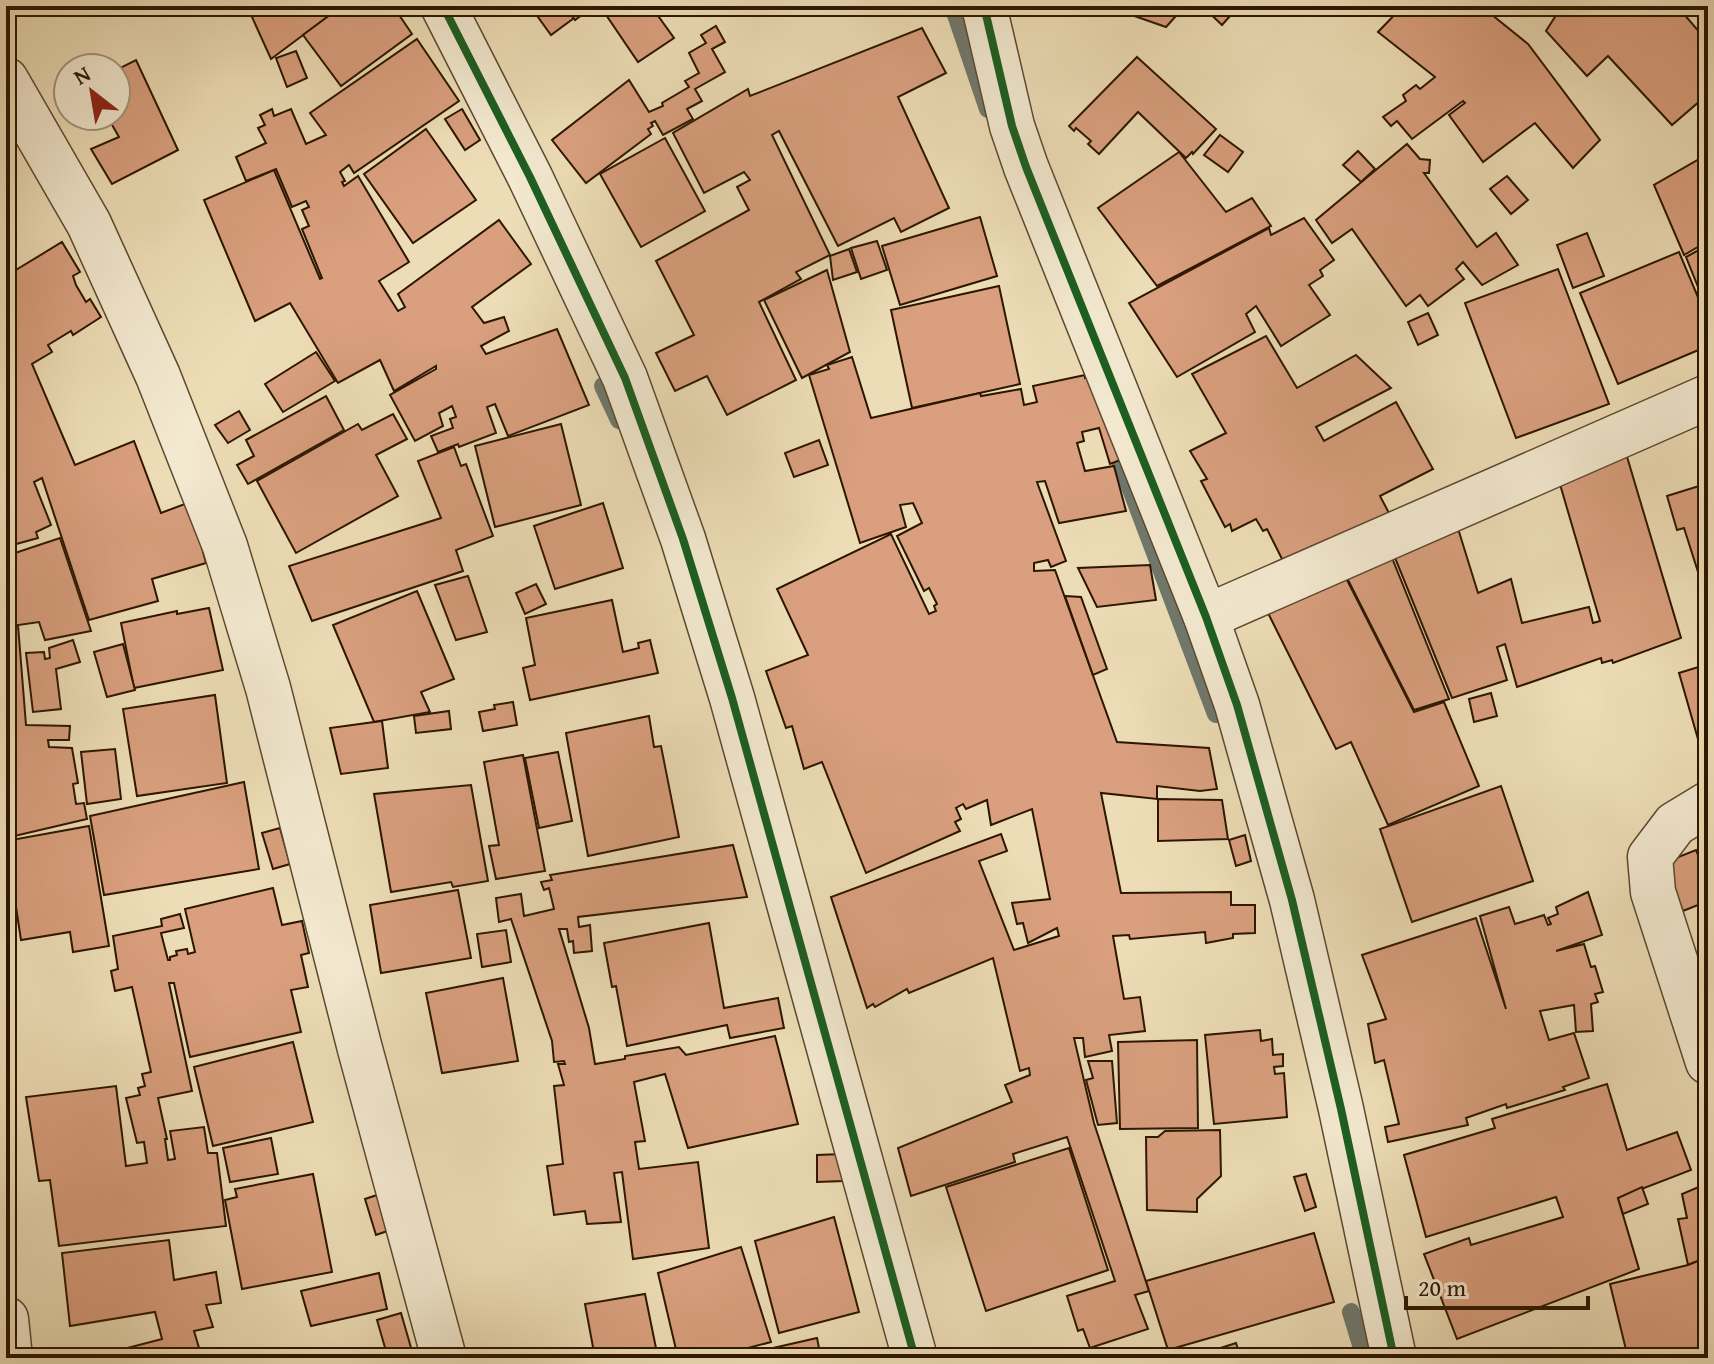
<svg xmlns="http://www.w3.org/2000/svg" width="1714" height="1364" font-family="'Gentium Book Plus',serif">
  <style>
    .lines { fill: none; stroke-linecap: round; stroke-linejoin: round }
    .stream { stroke: #6f786d; stroke-width: 18 }
    .building { fill: #d99f7e; stroke: #2c1600; stroke-width: 2 }
    .minor-casing { stroke: #5c482e; stroke-width: 47 }
    .minor { stroke: #f3e9d0; stroke-width: 44 }
    .cycleway-casing { stroke: #f3e9d0; stroke-width: 13 }
    .cycleway { stroke: #1b5e20; stroke-width: 8 }
  </style>
  <rect width="100%" height="100%" fill="#edddb6"/>
  <filter id="stains"><feTurbulence type="fractalNoise" baseFrequency=".0025" numOctaves="4"/><feColorMatrix values="0 0 0 0 .2 0 0 0 0 .09 0 0 0 0 .02 0 0 0 .5 -.17"/></filter>
  <radialGradient id="worn" r=".72"><stop offset=".6" stop-color="#630" stop-opacity="0"/><stop offset="1" stop-color="#630" stop-opacity=".3"/></radialGradient>
  <g class="lines">
    <g class="stream">
      <polyline points="953,6 988,109"/>
      <polyline points="603,386 619,420"/>
      <polyline points="1115,447 1216,714"/>
      <polyline points="1351,1312 1365,1358"/>
    </g>
  </g>
  <g class="building">
    <polygon points="247,6 342,6 271,59"/>
    <polygon points="342,6 393,6 412,34 341,86 303,35"/>
    <polygon points="530,6 565,6 574,18 551,35"/>
    <polygon points="565,6 594,6 575,20"/>
    <polygon points="600,6 651,6 674,38 638,62"/>
    <polygon points="1097,6 1185,6 1166,27 1120,11 1120,13"/>
    <polygon points="1202,6 1239,6 1222,25"/>
    <polygon points="1403,6 1481,6 1528,44 1600,140 1573,168 1535,123 1483,162 1449,115 1465,103 1463,101 1412,139 1397,121 1391,126 1383,117 1406,101 1403,95 1416,85 1420,89 1435,77 1378,32"/>
    <polygon points="1562,6 1677,6 1708,42 1708,94 1672,125 1608,56 1587,76 1546,31"/>
    <polygon points="716,26 725,42 712,49 725,72 695,89 702,101 687,109 693,119 663,135 655,121 651,123 653,126 648,129 651,134 586,183 552,140 629,80 649,112 663,106 662,103 689,87 685,81 699,73 689,53 706,43 701,35"/>
    <polygon points="922,28 946,73 898,97 949,208 901,232 894,218 838,246 779,131 772,135 830,255 796,272 801,279 759,302 796,380 727,415 707,376 675,391 656,353 694,335 656,261 749,210 737,187 750,180 744,172 704,193 673,133 748,89 750,96"/>
    <polygon points="417,39 459,101 354,173 349,165 340,172 345,181 342,182 344,186 358,176 409,262 379,281 398,311 405,307 398,294 499,220 531,264 472,307 484,323 504,317 509,331 481,346 486,354 557,329 589,405 508,436 495,404 487,407 496,433 459,447 458,444 438,452 431,436 453,428 450,419 456,417 452,406 439,413 443,426 415,441 390,395 436,369 436,366 394,391 380,360 338,383 290,303 255,321 204,200 274,170 320,279 322,278 302,229 309,226 302,210 309,207 306,201 292,207 276,169 246,181 236,157 266,143 258,128 265,125 260,115 272,109 274,116 291,109 306,144 326,135 310,113"/>
    <polygon points="296,51 307,78 287,87 276,58"/>
    <polygon points="1137,57 1216,129 1193,154 1192,152 1186,158 1138,112 1099,154 1088,144 1091,141 1076,128 1074,131 1069,126"/>
    <polygon points="136,60 178,150 112,184 91,149 119,137 107,116 116,116 116,70"/>
    <polygon points="462,109 480,140 465,150 445,119"/>
    <polygon points="426,129 476,200 413,243 364,174"/>
    <polygon points="1220,135 1243,152 1228,172 1204,155"/>
    <polygon points="665,138 705,211 641,247 600,174"/>
    <polygon points="1407,144 1420,159 1430,160 1429,173 1424,173 1477,247 1496,233 1518,265 1482,285 1463,262 1456,269 1464,279 1428,306 1420,295 1406,306 1352,229 1332,243 1316,220"/>
    <polygon points="1358,151 1375,169 1361,182 1343,165"/>
    <polygon points="1179,152 1226,212 1252,198 1271,226 1157,286 1098,208"/>
    <polygon points="1708,154 1708,241 1684,255 1654,185"/>
    <polygon points="1507,176 1528,200 1511,214 1490,189"/>
    <polygon points="980,217 997,276 900,305 882,246"/>
    <polygon points="1304,218 1334,260 1320,270 1323,276 1309,285 1330,315 1281,346 1256,306 1246,314 1255,332 1177,377 1129,303 1269,228 1271,235"/>
    <polygon points="1587,233 1604,276 1573,288 1557,245"/>
    <polygon points="877,241 887,270 861,279 851,248"/>
    <polygon points="62,242 80,272 73,276 76,285 86,302 90,299 101,317 73,335 71,331 48,345 52,352 32,364 75,465 134,441 161,513 190,502 206,563 152,579 158,601 89,620 42,478 34,482 51,525 36,532 38,538 9,546 6,535 6,276"/>
    <polygon points="1708,245 1708,312 1686,257"/>
    <polygon points="849,249 857,272 833,280 830,256"/>
    <polygon points="1679,252 1708,321 1708,346 1618,384 1580,293"/>
    <polygon points="1558,269 1609,404 1516,438 1465,303"/>
    <polygon points="827,270 850,352 802,378 764,300"/>
    <polygon points="999,286 1020,384 912,408 891,310"/>
    <polygon points="1428,313 1438,335 1418,345 1408,322"/>
    <polygon points="1266,336 1297,388 1356,355 1391,388 1316,427 1324,441 1396,402 1433,469 1380,496 1390,515 1284,563 1267,529 1263,531 1256,519 1232,531 1230,524 1225,527 1201,481 1207,479 1190,451 1226,433 1192,374"/>
    <polygon points="316,352 335,381 283,412 265,384"/>
    <polygon points="852,357 871,418 980,393 981,396 1021,389 1024,405 1037,402 1033,386 1085,375 1085,378 1095,376 1123,459 1110,464 1099,428 1082,432 1084,441 1077,443 1085,471 1114,466 1126,511 1059,523 1045,481 1037,482 1066,561 1051,567 1048,560 1034,563 1034,571 1055,570 1117,742 1209,748 1217,789 1200,791 1157,786 1157,799 1101,793 1121,893 1231,892 1231,905 1255,905 1255,933 1233,934 1233,938 1206,943 1205,932 1130,939 1129,935 1113,936 1124,999 1140,997 1145,1031 1109,1035 1112,1051 1085,1057 1083,1038 1074,1038 1094,1123 1149,1291 1135,1295 1148,1329 1090,1348 1083,1329 1078,1331 1067,1296 1115,1281 1067,1137 1013,1154 1015,1162 911,1196 898,1148 1012,1102 1005,1085 1030,1075 1029,1068 1020,1071 993,958 909,993 907,989 875,1007 873,1004 867,1008 831,897 1001,834 1007,851 979,861 1014,950 1059,936 1057,928 1028,943 1023,923 1017,924 1012,903 1050,899 1032,809 991,825 987,800 966,809 963,804 956,808 961,819 955,822 960,831 866,873 822,762 804,769 792,726 786,728 766,671 808,655 777,589 891,534 929,614 936,611 934,606 937,604 929,588 924,591 897,536 922,523 913,503 900,505 906,527 860,543 809,375 829,369 827,365"/>
    <polygon points="326,396 344,430 248,484 237,465 254,456 246,440"/>
    <polygon points="239,411 250,430 228,443 215,425"/>
    <polygon points="393,414 407,439 376,455 398,496 296,553 257,481 358,424 362,430"/>
    <polygon points="561,424 581,505 495,527 475,446"/>
    <polygon points="819,440 828,465 794,477 785,453"/>
    <polygon points="454,447 461,466 466,464 493,536 456,550 463,571 312,621 289,566 441,518 418,461"/>
    <polygon points="1625,450 1681,638 1613,663 1612,660 1602,663 1601,658 1517,687 1505,644 1497,647 1507,680 1452,698 1391,548 1456,522 1478,593 1511,579 1522,623 1589,607 1593,623 1600,621 1557,474"/>
    <polygon points="1699,486 1708,516 1706,597 1684,528 1677,530 1667,496"/>
    <polygon points="603,503 623,568 555,589 534,526"/>
    <polygon points="60,538 91,631 45,640 39,622 18,625 26,725 70,726 69,740 48,740 49,747 72,748 78,783 73,784 76,804 84,803 87,819 6,838 6,556"/>
    <polygon points="1388,548 1449,699 1414,710 1343,570"/>
    <polygon points="1150,565 1156,600 1097,607 1078,568"/>
    <polygon points="1343,572 1414,712 1444,702 1479,786 1388,825 1351,742 1336,749 1268,613"/>
    <polygon points="468,576 487,632 456,640 435,585"/>
    <polygon points="536,584 546,604 525,614 516,593"/>
    <polygon points="417,591 454,679 421,692 430,712 374,722 333,625"/>
    <polygon points="1065,596 1081,597 1107,669 1093,675"/>
    <polygon points="612,600 623,652 639,648 638,643 650,640 658,673 530,700 523,668 535,665 526,618"/>
    <polygon points="209,608 223,670 134,688 121,623 177,611 177,614"/>
    <polygon points="73,640 80,662 56,669 61,709 33,712 26,653 44,652 45,659 50,658 49,648"/>
    <polygon points="123,644 135,690 107,697 94,652"/>
    <polygon points="1708,664 1708,767 1706,767 1679,673"/>
    <polygon points="1491,693 1497,716 1474,722 1469,699"/>
    <polygon points="215,695 227,783 137,796 123,709"/>
    <polygon points="513,702 517,725 483,731 479,712 495,709 494,705"/>
    <polygon points="449,711 451,729 416,733 414,716"/>
    <polygon points="649,716 654,747 661,746 679,837 588,856 566,733"/>
    <polygon points="382,721 388,768 341,774 330,728"/>
    <polygon points="115,749 121,799 87,804 81,752"/>
    <polygon points="558,752 572,821 539,828 525,758"/>
    <polygon points="523,755 545,871 496,879 489,846 499,845 484,762"/>
    <polygon points="244,782 259,869 104,895 90,816"/>
    <polygon points="471,785 488,881 453,887 451,882 391,892 374,794"/>
    <polygon points="1501,786 1533,881 1412,922 1380,829"/>
    <polygon points="1158,799 1222,800 1228,839 1158,841"/>
    <polygon points="89,826 109,946 73,952 70,932 21,940 6,841"/>
    <polygon points="280,828 290,864 273,869 262,833"/>
    <polygon points="1245,835 1251,861 1236,866 1229,840"/>
    <polygon points="733,845 747,897 578,917 579,927 590,925 592,951 574,953 573,941 569,942 567,929 559,929 589,1028 595,1064 625,1059 625,1056 679,1047 686,1055 775,1036 798,1124 688,1148 665,1074 634,1082 645,1141 635,1142 639,1169 698,1162 709,1248 633,1259 622,1172 614,1173 621,1222 587,1224 585,1211 554,1215 547,1166 563,1164 554,1086 564,1085 558,1064 565,1064 564,1061 554,1062 552,1041 511,919 499,922 496,898 521,894 524,916 554,909 549,888 544,890 541,882 552,880 550,875"/>
    <polygon points="1696,850 1708,881 1708,901 1683,911 1663,863"/>
    <polygon points="273,888 282,925 302,921 309,953 301,955 308,987 291,990 301,1032 190,1057 174,983 169,983 192,1091 158,1098 167,1139 165,1139 168,1160 175,1159 170,1131 204,1127 208,1153 217,1153 226,1226 59,1246 50,1180 39,1181 26,1097 116,1086 126,1166 147,1163 144,1142 137,1143 126,1098 140,1095 138,1088 145,1086 142,1074 151,1072 132,987 115,991 111,971 118,969 113,936 162,926 161,919 180,914 184,928 161,933 168,960 170,960 170,957 177,955 176,951 187,949 188,954 195,952 185,909"/>
    <polygon points="458,890 471,958 381,973 370,905"/>
    <polygon points="1588,892 1602,935 1556,951 1584,944 1591,967 1595,966 1603,992 1595,994 1598,1002 1591,1004 1593,1031 1576,1032 1574,1005 1540,1011 1549,1040 1574,1033 1589,1078 1563,1087 1565,1090 1507,1108 1506,1104 1466,1118 1468,1125 1388,1142 1385,1127 1399,1124 1384,1060 1375,1063 1368,1024 1386,1019 1362,955 1476,918 1506,1009 1480,916 1509,907 1515,924 1544,915 1548,925 1551,924 1548,918 1558,914 1556,907"/>
    <polygon points="709,923 724,1008 778,998 784,1028 730,1038 727,1025 627,1046 616,986 612,987 604,943"/>
    <polygon points="506,930 511,962 482,967 477,934"/>
    <polygon points="503,978 518,1061 442,1073 426,993"/>
    <polygon points="1260,1030 1261,1041 1272,1039 1273,1055 1283,1054 1283,1066 1274,1067 1275,1074 1284,1073 1287,1117 1214,1124 1205,1035"/>
    <polygon points="1197,1040 1198,1128 1120,1129 1118,1042"/>
    <polygon points="293,1042 313,1122 213,1146 194,1067"/>
    <polygon points="1088,1061 1112,1061 1117,1123 1098,1125 1086,1080 1093,1078"/>
    <polygon points="1607,1084 1627,1150 1677,1132 1691,1170 1618,1198 1639,1269 1457,1339 1424,1254 1469,1238 1471,1245 1563,1217 1556,1197 1426,1237 1404,1155 1495,1128 1492,1119"/>
    <polygon points="1220,1130 1221,1176 1197,1199 1197,1212 1147,1210 1146,1137 1158,1137 1165,1131"/>
    <polygon points="271,1138 278,1174 230,1182 223,1148"/>
    <polygon points="1069,1148 1108,1270 986,1311 946,1187"/>
    <polygon points="842,1154 843,1181 817,1182 817,1155"/>
    <polygon points="313,1174 332,1272 242,1289 225,1200 237,1197 235,1189"/>
    <polygon points="1306,1174 1316,1207 1305,1211 1294,1177"/>
    <polygon points="1708,1183 1708,1257 1688,1265 1678,1219 1687,1218 1682,1194"/>
    <polygon points="1642,1187 1648,1204 1623,1214 1618,1198"/>
    <polygon points="383,1193 393,1229 376,1235 365,1199"/>
    <polygon points="834,1217 859,1312 779,1333 755,1241"/>
    <polygon points="1314,1233 1334,1302 1168,1350 1146,1281"/>
    <polygon points="169,1240 174,1280 216,1272 221,1303 206,1305 213,1327 194,1331 202,1358 89,1358 162,1339 155,1312 70,1326 62,1253"/>
    <polygon points="741,1247 771,1342 710,1358 678,1358 658,1273"/>
    <polygon points="1708,1257 1708,1358 1628,1358 1610,1284 1688,1265"/>
    <polygon points="379,1273 387,1309 311,1326 301,1291"/>
    <polygon points="645,1294 658,1358 595,1358 585,1304"/>
    <polygon points="401,1313 414,1358 388,1358 377,1320"/>
    <polygon points="817,1338 821,1358 734,1358 773,1348"/>
    <polygon points="1236,1343 1241,1358 1189,1358"/>
  </g>
  <g class="lines">
    <defs>
      <g id="minor">
        <polyline points="443,6 530,177 625,378 683,539 732,698 915,1358"/>
        <polyline points="984,6 1012,126 1026,167 1206,617 1237,705 1292,900 1341,1109 1394,1358"/>
        <polyline points="6,80 89,224 158,376 225,546 268,688 360,1049 444,1358"/>
        <polyline points="1206,617 1708,397"/>
        <polyline points="1708,804 1675,824 1650,857 1653,892 1708,1062"/>
        <polyline points="6,1319 10,1358"/>
      </g>
    </defs>
    <use href="#minor" class="minor-casing"/>
    <use href="#minor" class="minor"/>
    <defs>
      <g id="cycleway">
        <polyline points="443,6 530,177 625,378 683,539 732,698 915,1358"/>
        <polyline points="984,6 1012,126 1026,167 1206,617 1237,705 1292,900 1341,1109 1394,1358"/>
      </g>
    </defs>
    <use href="#cycleway" class="cycleway-casing"/>
    <use href="#cycleway" class="cycleway"/>
  </g>
  <rect width="1714" height="1364" fill="none" stroke="#edddb6" stroke-width="32"/>
  <rect x="8" y="8" width="1698" height="1348" fill="none" stroke="#2c1600" stroke-width="4"/>
  <rect x="16" y="16" width="1682" height="1332" fill="none" stroke="#2c1600" stroke-width="2"/>
  <g transform="translate(92 92) rotate(329)"><circle r="38" fill="#f3e9d0" stroke="#a3957d" stroke-width="2"/>
  <path d="M0-6L14 30L0 20L-14 30Z" fill="#8f2418"/>
  <text y="-12" font-size="22" font-weight="bold" text-anchor="middle" fill="#2c1600">N</text>
  </g>
  <path d="M1406 1296v12h182v-12" fill="none" stroke="#2c1600" stroke-width="4"/>
  <text x="1418" y="1296" font-size="24" fill="#2c1600" stroke="#f3e9d0" stroke-width="6" paint-order="stroke">20 m</text>
  <rect width="100%" height="100%" filter="url(#stains)"/>
  <rect width="100%" height="100%" fill="url(#worn)"/>
</svg>
